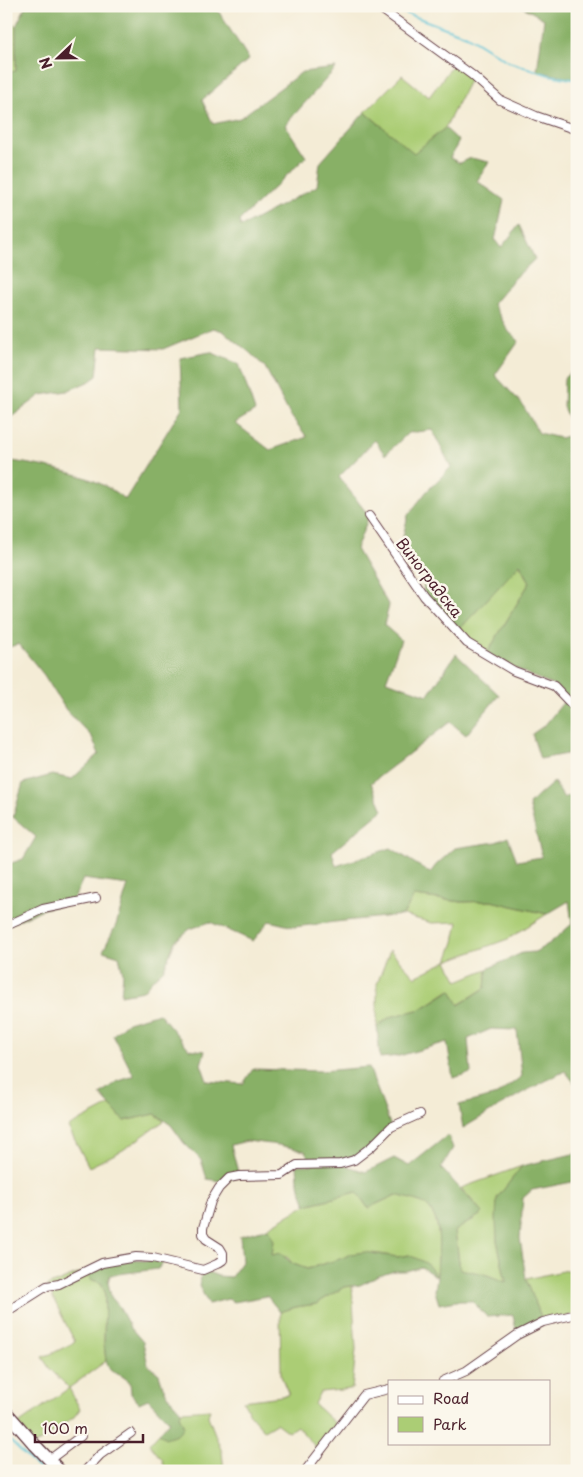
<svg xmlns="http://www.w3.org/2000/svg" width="583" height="1477" font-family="'Playpen Sans',sans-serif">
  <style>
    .green { fill: #abcd75; stroke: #7a7650 }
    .forest { fill: #88b066; stroke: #696848 }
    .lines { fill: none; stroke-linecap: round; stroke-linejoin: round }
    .stream { stroke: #5ac3d6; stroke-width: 2 }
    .street-casing { stroke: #643e45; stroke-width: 10 }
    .secondary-casing { stroke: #643e45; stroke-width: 14 }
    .street { stroke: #fff; stroke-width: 8 }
    .secondary { stroke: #fff; stroke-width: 11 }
    .labels { text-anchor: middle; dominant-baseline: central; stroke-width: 5; stroke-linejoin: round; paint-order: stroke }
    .street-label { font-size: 15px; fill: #4a1f2b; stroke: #fbf7ec }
  </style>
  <rect width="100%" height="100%" fill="#fbf7ec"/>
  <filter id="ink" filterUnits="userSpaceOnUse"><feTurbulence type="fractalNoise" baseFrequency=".02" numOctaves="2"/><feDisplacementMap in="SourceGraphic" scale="10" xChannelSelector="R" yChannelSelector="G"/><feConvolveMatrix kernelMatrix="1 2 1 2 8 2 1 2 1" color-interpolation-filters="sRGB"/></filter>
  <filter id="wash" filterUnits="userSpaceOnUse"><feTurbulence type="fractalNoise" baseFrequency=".0096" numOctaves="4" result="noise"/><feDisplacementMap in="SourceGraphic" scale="20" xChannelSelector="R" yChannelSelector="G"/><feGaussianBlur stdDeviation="1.12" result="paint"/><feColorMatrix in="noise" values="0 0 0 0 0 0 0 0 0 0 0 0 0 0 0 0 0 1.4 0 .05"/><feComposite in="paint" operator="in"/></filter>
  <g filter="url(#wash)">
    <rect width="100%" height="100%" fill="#f4ecd6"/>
    <g class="green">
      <polygon points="6,19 16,26 16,72 6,73"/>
      <polygon points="455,62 472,75 445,128 414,154 365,112 402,75 429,97"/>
      <polygon points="519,564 530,582 486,655 457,632"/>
      <polygon points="414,896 462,902 491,901 547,914 508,939 447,961 458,981 487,969 485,988 458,1005 450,990 421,1009 390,1017 377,1027 377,984 390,950 415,977 447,961 454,942 458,922 432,923 403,915"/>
      <polygon points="110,1105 124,1121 155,1114 164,1121 123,1150 89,1167 68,1127"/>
      <polygon points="522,1166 497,1199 497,1240 506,1282 484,1274 460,1270 455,1231 483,1213 461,1188"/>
      <path d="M357,1192l11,16 28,-13c7,2 25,6 30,10 19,18 11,49 11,72l-28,-22 -12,2 -17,-3h-30l-7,4 -36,11 -14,-5 -6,-7 -15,-1 -7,-27 41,-24z"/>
      <polygon points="577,1268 577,1314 543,1322 526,1279"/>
      <polygon points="87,1270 90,1279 101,1283 105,1292 104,1344 106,1361 69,1388 80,1409 74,1417 35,1445 17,1425 69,1388 50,1369 42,1357 53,1353 75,1342 47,1286"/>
      <polygon points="352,1286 356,1349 352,1389 320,1392 314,1404 340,1428 320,1452 297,1426 288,1432 276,1423 264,1430 252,1417 243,1401 289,1395 281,1376 280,1312 296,1307 316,1304 344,1287"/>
      <polygon points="210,1409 208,1416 222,1452 224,1471 166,1471 162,1459 149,1444 159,1433 165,1438 181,1411"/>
    </g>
    <g class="forest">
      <path d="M26,6h189l34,53 -47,41 11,24 27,-6 62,-46 34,-4 -51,57 21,32 -67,64 2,6 76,-41 3,-23 45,-51 49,41 31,-25 14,13 -9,17 10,5 11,-5 18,4 -12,19 27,19 -9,40 6,8 18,-23 16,34 -23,22 -19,23 16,28 10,9 -24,34 27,29 17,29 21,5 15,-4 -12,-27 1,-29 13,-11v385l-37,7 -8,-25 13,-9 21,-26 -12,-13 -68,-31 44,-73 -10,-18 -63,68 -33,-36 -1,-23 -21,-32 6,-26 19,-24 24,-24 -19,-37 -24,3 -23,22 -10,-15 -36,37 30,39 -13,33 33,57 -5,19 17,15 -15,41 42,14 28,-41 43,41 -33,40 -16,-13 -79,61 12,27 -51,42 4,14 55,-18 39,25 6,-8 19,-17 41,-6 12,-5 9,24 25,-4 -13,-53 25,-22 10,16 13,-7v199l-2,44 2,1v51l-12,-15 -43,22 -59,35 -4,-23 38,-10 25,-19 -5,-46 -26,-1 -23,10 3,34 -18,5 -6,-36 -48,14 -19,2 -3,-31 13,-10 31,-8 30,-19 8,15 26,-17 2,-19 35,-16 13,-1 15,-9 22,-19 -3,-23 -22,13 -56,-13 -29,1 -48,-6 -11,19 -68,7 -41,5 -25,-6 -16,20 -43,-19 -20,7 -15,12 -11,28 -10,9 -11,13 -22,4 2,-22 -4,-17 -16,-5 13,-26 12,-40 -45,-6 -11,24 -29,6 -37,17v-61l17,-6 13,-22 -23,-20 10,-34 29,-8 20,4 27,-25 -7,-17 -26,-27 -22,-35 -25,-31 -13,4v-188c37,6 92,14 119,40l57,-92 -2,-50 30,-6 29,12 16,47 -20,12 35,27 37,-13 -17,-22 -25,-48 -16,-15 -26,-21 -10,-3 -50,21 -63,-2 -3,29 -7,5 -23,10 -26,4 -35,26v-348l10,-2v-45z"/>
      <polygon points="521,6 577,6 577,80 537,71 544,19"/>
      <path d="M159,1013l30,36 16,2 -4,13 6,17 36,3 10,-15 69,2 47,-4 22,60 -20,20 -30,17 25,8 28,-14 15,8 39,-31 5,13 -12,20 42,45 -28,18 5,38 24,5 22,8 -9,-42 -1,-20 1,-22 25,-32 55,-13v28l-45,9 -9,8 -3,40 6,41 17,43 -26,13 -4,-20 -26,2 -15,-16h-16l-17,3 -4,-13 2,-14 -16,-10 -15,4h-12l-15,5 -19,9 -16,2 -28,17 -20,3 -16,5 -13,-16 -33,6 -6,-3 -20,5 -9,-19 4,-15 15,6 13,1 11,-15 -2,-26 25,-7 5,1 4,11 -2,14 8,-2 13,11 14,5 36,-11 7,-4 15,-2 32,5 12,-2 17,8 11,13c0,-22 8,-54 -11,-71 -5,-4 -23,-8 -30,-10l-28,13 -11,-16 -51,13 -8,-24 -1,-16h16l-8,-14 -26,-6 -32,-4 -16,4 8,31 -14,6 -18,-3 -6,-19 -17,-17 -13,-18 -16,-11 -31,7 -24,-27 16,-12 18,-6 -21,-41 15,-13z"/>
      <polygon points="113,1260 164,1261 158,1269 110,1275 108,1282 111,1297 118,1305 130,1327 143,1342 148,1365 159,1374 163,1387 171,1400 181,1411 179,1415 184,1427 177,1434 165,1438 159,1433 169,1421 148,1399 139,1403 131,1394 130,1382 122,1376 111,1371 106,1361 104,1344 105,1292 101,1283 90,1279 87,1270"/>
    </g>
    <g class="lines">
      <g class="stream">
        <polyline points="393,6 397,10 467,36 509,62 549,75 577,80"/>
        <polyline points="6,1437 41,1471"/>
      </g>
    </g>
  </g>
  <g filter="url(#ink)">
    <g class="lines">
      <defs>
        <g id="street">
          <polyline points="377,6 472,75 500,100 536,116 577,130"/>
          <polyline points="369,516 424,596 467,643 514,671 554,686 577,710"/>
          <polyline points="6,926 43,909 96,898"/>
          <polyline points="6,1312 47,1286 59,1284 102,1263 136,1257 153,1258 203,1270 217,1264 223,1260 223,1253 220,1248 206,1239 203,1234 203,1228 211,1201 219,1188 229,1178 239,1176 282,1175 297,1165 340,1164 354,1160 371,1147 391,1127 420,1114"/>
          <polyline points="443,1381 466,1371 517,1335 543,1322 577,1314"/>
          <polyline points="49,1460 81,1436"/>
          <polyline points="85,1471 100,1455 131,1433"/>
          <polyline points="305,1471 364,1395 389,1389"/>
        </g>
        <polyline id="secondary" points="6,1412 35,1445 60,1471"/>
      </defs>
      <use href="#street" class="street-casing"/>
      <use href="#secondary" class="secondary-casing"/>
      <use href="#street" class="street"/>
      <use href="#secondary" class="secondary"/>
    </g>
  </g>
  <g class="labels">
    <g class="street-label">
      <text transform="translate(430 577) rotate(52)">Виноградска</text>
    </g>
  </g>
  <rect width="583" height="1477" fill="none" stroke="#fbf7ec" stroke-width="25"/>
  <rect x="388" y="1380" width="162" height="65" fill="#fbf7ec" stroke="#b4a19f"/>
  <rect x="398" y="1396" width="25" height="8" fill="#ffffff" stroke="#b4a19f"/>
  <text x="433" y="1404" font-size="15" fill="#4a1f2b">Road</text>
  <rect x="398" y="1417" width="25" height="15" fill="#abcd75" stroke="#b4a19f"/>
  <text x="433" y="1430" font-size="15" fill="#4a1f2b">Park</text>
  <g transform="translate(58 58) rotate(248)" stroke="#fbf7ec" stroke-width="4" paint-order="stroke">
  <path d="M0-4L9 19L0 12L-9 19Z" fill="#4a1f2b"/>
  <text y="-8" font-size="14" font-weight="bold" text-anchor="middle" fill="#4a1f2b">N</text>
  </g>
  <path d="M35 1434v8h108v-8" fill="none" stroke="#4a1f2b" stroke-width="2.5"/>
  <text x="42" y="1434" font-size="15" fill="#4a1f2b" stroke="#fbf7ec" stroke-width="4" paint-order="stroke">100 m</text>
</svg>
